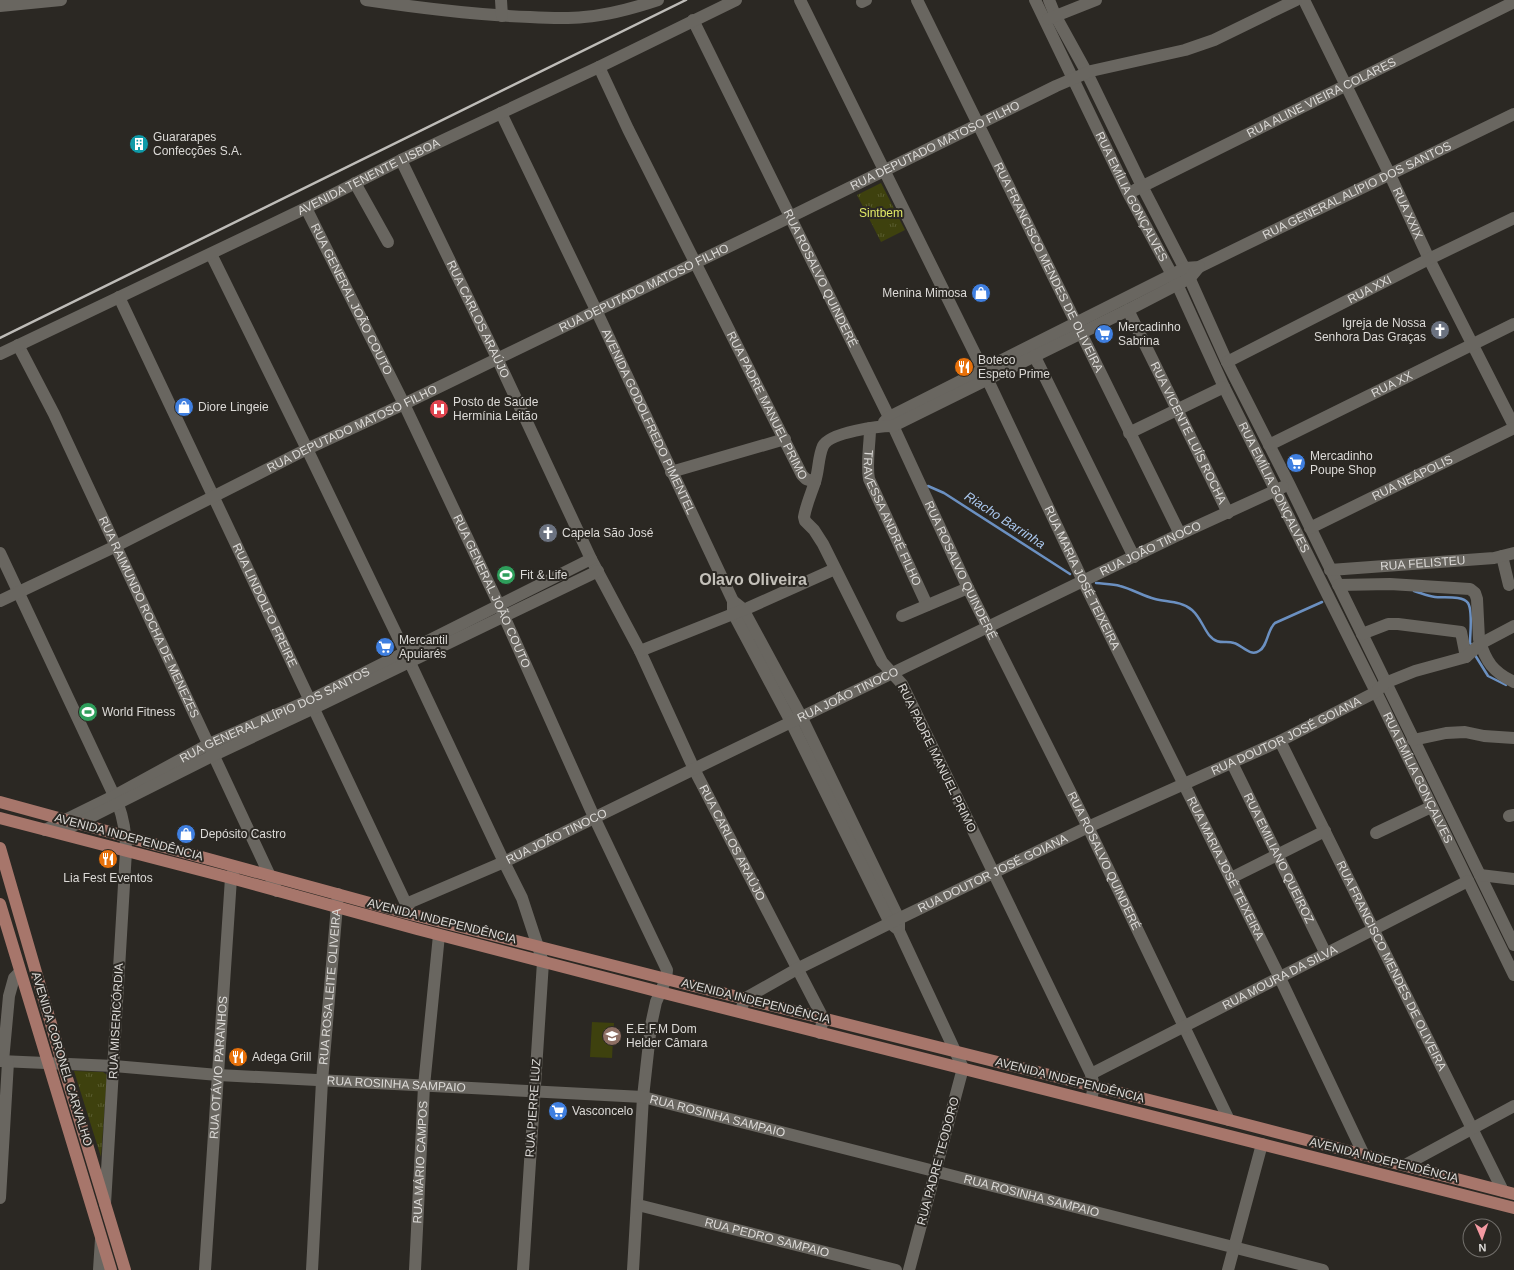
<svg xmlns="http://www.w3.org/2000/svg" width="1514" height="1270" font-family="Arial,sans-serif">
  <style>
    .grass { fill: #3e410e }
    .park { fill: url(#park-tufts) }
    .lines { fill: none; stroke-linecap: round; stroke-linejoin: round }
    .stream { stroke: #6b90c1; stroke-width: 2.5 }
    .minor { stroke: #696660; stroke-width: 12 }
    .major { stroke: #a7766b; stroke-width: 12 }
    .rail { stroke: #bebcb8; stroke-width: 2.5 }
    .labels { text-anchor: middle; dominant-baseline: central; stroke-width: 4; stroke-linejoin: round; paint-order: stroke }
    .street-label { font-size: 12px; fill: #dcdad7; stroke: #2b2823 }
    .poi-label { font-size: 12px; fill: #dcdad7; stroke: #2b2823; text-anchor: start }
    .park-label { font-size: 12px; fill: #e1ea66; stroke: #2b2823 }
    .water-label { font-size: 13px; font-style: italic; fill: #aac7ed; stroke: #2b2823 }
    .district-label { font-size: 16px; font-weight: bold; fill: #c4c1ba; stroke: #2b2823 }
  </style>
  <defs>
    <pattern id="park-tufts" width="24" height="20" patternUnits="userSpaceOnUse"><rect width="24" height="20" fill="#3e410e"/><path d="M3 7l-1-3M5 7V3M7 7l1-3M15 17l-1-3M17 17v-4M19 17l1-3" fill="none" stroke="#595c30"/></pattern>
  </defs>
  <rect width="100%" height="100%" fill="#2b2823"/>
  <polygon class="grass" points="592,1022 614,1023 612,1058 590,1057"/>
  <g class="park">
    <polygon points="881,183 905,230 881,242 857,195"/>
    <polygon points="74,1071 103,1072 107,1075 101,1157"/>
  </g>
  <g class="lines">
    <g class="stream">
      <polyline points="928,486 944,493 1070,574"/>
      <path d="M1096,583c8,1 17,1 24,3 12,3 23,10 35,13 12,3 27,2 37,11 8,7 11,17 17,25 9,11 16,5 25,8 8,2 16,14 25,8 9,-5 8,-21 16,-28l47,-21"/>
      <path d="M1414,591c7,2 14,5 21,6 8,1 28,-2 33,6 5,8 2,30 2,40l2,3"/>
      <polyline points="1475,655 1488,676 1506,685"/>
    </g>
    <g class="minor">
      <path d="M366,0c54,8 109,15 164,17 18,1 36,2 54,0 26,-2 50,-9 74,-17"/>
      <polyline points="501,0 502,16"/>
      <path id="s1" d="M800,0l183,370 100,211 197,397 84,177"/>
      <path id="s2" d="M917,0l263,534"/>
      <path id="s3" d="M1035,0l93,193 49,91 47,103 152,305 138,283"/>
      <polyline points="1049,0 1055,15 1087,73 1142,186 1188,275 1227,362 1289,484 1514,945"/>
      <path id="s4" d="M1304,0l86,175 39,84 85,167"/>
      <polyline points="862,2 866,0"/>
      <polyline points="0,6 61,0"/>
      <polyline points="1048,19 1096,0"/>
      <path id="s5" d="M693,20l196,397 79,171 120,239 141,293"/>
      <path id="s6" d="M599,67l29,62 174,346 4,4 9,3"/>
      <path id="s7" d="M501,113l95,197 137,291 10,8 59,109 97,201v12l64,137 -54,202"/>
      <path id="s8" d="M401,160l96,198 94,201 49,92 54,118 129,249 -3,15"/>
      <polyline points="355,183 388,242"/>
      <path id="s9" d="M1135,190l379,-188"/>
      <path id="s10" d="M306,208l98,196 95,201 95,212 73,153 -1,9 -10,23 -5,23 -8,72 -10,173"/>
      <polyline points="211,254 307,449 405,652 504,862 522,898 543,962 523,1270"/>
      <path id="s11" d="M119,297l290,613"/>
      <path id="s12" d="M1128,310l100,203"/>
      <path id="s13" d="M18,345l36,69 223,477"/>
      <path id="s14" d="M0,354l306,-146 95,-48 198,-93 137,-67"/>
      <polyline points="1035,357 1134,557"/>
      <path id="s15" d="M1227,362l202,-103 85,-41"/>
      <path id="s16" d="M884,422l5,-5 296,-149 14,-1 315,-153"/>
      <path id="s17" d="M870,428c0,17 -4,35 -1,51l58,126"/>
      <polyline points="1129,433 1224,387"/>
      <path id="s18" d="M1269,445l245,-121"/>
      <polyline points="671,472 785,439"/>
      <path id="s19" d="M1310,528l204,-100"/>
      <path d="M0,553l118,251c6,16 8,30 8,47l-21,353"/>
      <polyline points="1502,556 1509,585"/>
      <path id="s20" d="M1330,570l164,-12 20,-5"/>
      <path d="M1338,585l52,-1 80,5 5,4 2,6 2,40c7,23 14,33 35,43"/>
      <path id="s21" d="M0,601l116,-55 191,-97 97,-45 386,-187 266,-131 35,-15 94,-21 29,-10 82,-40"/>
      <polyline points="733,601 733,613 791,722 890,923 896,928"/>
      <polyline points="902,616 968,588"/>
      <polyline points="1362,634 1388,624 1398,624 1461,632 1466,657"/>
      <polyline points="640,651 748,608 835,569"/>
      <polyline points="1413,740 1446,733 1465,732 1484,736 1514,738"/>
      <path id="s22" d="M1280,741l223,450"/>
      <path id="s23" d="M1232,763l94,191"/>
      <polyline points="1509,816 1514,815"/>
      <path id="s24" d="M45,830l69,-34 95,-52 101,-44 281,-141"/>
      <polyline points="59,833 214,755 314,708 598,571"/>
      <polyline points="1376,833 1431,807"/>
      <polyline points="1480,875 1514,879"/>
      <polyline points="1231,878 1325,831"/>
      <path id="s25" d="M406,904l98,-42 190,-93 486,-235 103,-47"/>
      <path id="s26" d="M741,1012l3,-13 53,-30 93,-46 198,-96 192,-86 96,-49 9,-9 30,-12 51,-14 14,-13 34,-18"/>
      <path id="s27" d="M0,1061l114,5 104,9 425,22 680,173"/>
      <polyline points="3,1061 9,996 14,978 20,972"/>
      <path id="s28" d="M1091,1074l377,-193"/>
      <path d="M1091,1100l3,-14 -3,-12 -189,-390 -20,-22 -59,-118 -9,-14 -9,-9 -1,-4c2,-12 7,-23 11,-35 4,-12 3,-25 8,-36 7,-14 56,-20 70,-20l235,-116 62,-32 9,-11"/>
      <polyline points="1405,1165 1514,1106"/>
      <polyline points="0,1198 8,1062"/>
      <path id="s29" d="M638,1205l258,65"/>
      <polyline points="99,1270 101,1239"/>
      <path id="s30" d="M205,1270l26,-392 3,-9"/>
      <path id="s31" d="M312,1270l10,-189 16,-187"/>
      <path id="s32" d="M415,1270l9,-184 15,-151"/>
      <polyline points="1228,1270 1262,1144"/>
    </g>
    <g class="major">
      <polyline points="0,802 410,914 666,979 1229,1120 1514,1194"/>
      <polyline points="0,818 231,878 417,929 660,992 1514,1208"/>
      <polyline points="0,848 60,1055 125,1270"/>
      <polyline points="0,904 111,1270"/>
    </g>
    <polyline class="rail" points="0,338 686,0"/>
  </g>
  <defs>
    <symbol id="building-disc" viewBox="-11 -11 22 22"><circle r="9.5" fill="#0f9aa8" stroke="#2b2823"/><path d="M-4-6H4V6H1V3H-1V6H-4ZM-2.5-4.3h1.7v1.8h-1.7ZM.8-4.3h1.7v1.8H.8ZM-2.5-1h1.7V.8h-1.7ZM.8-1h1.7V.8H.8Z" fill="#fff"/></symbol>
    <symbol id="shop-disc" viewBox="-11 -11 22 22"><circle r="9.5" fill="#3f7fe0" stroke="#2b2823"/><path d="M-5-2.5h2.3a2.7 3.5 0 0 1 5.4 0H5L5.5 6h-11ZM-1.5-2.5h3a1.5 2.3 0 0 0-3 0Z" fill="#fff"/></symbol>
    <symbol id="church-disc" viewBox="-11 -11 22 22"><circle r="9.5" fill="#6b7280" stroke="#2b2823"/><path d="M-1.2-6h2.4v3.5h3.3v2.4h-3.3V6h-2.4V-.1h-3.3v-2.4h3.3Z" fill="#fff"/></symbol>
    <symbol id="supermarket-disc" viewBox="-11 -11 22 22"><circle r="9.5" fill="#3f7fe0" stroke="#2b2823"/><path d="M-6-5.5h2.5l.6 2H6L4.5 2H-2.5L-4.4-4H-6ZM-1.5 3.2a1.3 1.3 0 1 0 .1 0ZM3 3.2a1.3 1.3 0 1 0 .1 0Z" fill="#fff"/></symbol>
    <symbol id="restaurant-disc" viewBox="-11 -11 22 22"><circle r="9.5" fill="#e8710a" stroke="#2b2823"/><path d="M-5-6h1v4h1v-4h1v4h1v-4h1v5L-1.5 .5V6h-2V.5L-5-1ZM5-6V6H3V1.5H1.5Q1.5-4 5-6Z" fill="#fff"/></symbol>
    <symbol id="hospital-disc" viewBox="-11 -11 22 22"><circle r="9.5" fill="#e0444e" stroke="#2b2823"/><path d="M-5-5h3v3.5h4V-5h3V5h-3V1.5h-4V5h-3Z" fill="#fff"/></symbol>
    <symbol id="stadium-disc" viewBox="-11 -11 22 22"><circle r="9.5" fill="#2e9e5b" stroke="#2b2823"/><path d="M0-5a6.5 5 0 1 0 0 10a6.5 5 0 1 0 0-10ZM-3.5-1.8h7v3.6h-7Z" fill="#fff"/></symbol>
    <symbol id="school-disc" viewBox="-11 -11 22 22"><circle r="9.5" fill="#8d6e63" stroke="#2b2823"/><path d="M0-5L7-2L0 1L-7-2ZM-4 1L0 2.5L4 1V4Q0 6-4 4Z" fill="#fff"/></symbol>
  </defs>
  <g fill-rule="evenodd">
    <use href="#building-disc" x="128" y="133" width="22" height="22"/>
    <use href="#shop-disc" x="970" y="282" width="22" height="22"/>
    <use href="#church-disc" x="1429" y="319" width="22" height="22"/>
    <use href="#supermarket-disc" x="1093" y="323" width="22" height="22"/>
    <use href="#restaurant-disc" x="953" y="356" width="22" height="22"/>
    <use href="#shop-disc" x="173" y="396" width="22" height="22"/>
    <use href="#hospital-disc" x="428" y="398" width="22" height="22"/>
    <use href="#supermarket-disc" x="1285" y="452" width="22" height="22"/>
    <use href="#church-disc" x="537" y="522" width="22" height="22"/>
    <use href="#stadium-disc" x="495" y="564" width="22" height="22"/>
    <use href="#supermarket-disc" x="374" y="636" width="22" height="22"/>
    <use href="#stadium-disc" x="77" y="701" width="22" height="22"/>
    <use href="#shop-disc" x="175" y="823" width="22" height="22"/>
    <use href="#restaurant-disc" x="97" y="848" width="22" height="22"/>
    <use href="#school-disc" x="601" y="1025" width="22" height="22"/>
    <use href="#restaurant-disc" x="227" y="1046" width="22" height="22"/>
    <use href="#supermarket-disc" x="547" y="1100" width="22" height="22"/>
  </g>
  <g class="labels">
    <g class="street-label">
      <text stroke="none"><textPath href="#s9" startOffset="208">RUA ALINE VIEIRA COLARES</textPath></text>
      <text stroke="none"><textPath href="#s21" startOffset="1040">RUA DEPUTADO MATOSO FILHO</textPath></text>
      <text stroke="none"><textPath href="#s14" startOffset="409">AVENIDA TENENTE LISBOA</textPath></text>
      <text stroke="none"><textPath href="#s16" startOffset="528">RUA GENERAL ALÍPIO DOS SANTOS</textPath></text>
      <text stroke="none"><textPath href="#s3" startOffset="219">RUA EMÍLIA GONÇALVES</textPath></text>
      <text stroke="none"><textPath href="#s4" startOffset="237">RUA XXIX</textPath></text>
      <text stroke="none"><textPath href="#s2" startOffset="298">RUA FRANCISCO MENDES DE OLIVEIRA</textPath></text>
      <text stroke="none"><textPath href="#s5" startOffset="288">RUA ROSALVO QUINDERÉ</textPath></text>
      <text stroke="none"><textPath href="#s21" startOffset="716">RUA DEPUTADO MATOSO FILHO</textPath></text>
      <text stroke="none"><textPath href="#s15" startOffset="160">RUA XXI</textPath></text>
      <text stroke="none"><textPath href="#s10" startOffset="102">RUA GENERAL JOÃO COUTO</textPath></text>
      <text stroke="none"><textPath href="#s8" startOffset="177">RUA CARLOS ARAÚJO</textPath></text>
      <text stroke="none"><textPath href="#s18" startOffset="137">RUA XX</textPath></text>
      <text stroke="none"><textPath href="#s6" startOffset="378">RUA PADRE MANUEL PRIMO</textPath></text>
      <text stroke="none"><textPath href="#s7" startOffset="342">AVENIDA GODOLFREDO PIMENTEL</textPath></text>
      <text stroke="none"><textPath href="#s21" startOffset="392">RUA DEPUTADO MATOSO FILHO</textPath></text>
      <text stroke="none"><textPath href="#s12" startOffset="137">RUA VICENTE LUÍS ROCHA</textPath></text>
      <text stroke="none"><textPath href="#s19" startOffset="114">RUA NEÁPOLIS</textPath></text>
      <text stroke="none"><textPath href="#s3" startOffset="543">RUA EMÍLIA GONÇALVES</textPath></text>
      <text stroke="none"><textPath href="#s17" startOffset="95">TRAVESSA ANDRÉ FILHO</textPath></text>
      <text stroke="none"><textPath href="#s25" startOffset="825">RUA JOÃO TINOCO</textPath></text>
      <text stroke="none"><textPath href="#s20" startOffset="93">RUA FELISTEU</textPath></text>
      <text stroke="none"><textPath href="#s5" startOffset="612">RUA ROSALVO QUINDERÉ</textPath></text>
      <text stroke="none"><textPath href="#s1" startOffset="643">RUA MARIA JOSÉ TEIXEIRA</textPath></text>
      <text stroke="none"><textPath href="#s10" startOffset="426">RUA GENERAL JOÃO COUTO</textPath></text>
      <text stroke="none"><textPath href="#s11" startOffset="341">RUA LINDOLFO FREIRE</textPath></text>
      <text stroke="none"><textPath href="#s13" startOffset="302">RUA RAIMUNDO ROCHA DE MENEZES</textPath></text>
      <text stroke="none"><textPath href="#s25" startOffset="489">RUA JOÃO TINOCO</textPath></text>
      <text stroke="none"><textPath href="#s24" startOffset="257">RUA GENERAL ALÍPIO DOS SANTOS</textPath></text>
      <text stroke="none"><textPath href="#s26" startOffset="616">RUA DOUTOR JOSÉ GOIANA</textPath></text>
      <text transform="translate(937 758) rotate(64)">RUA PADRE MANUEL PRIMO</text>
      <text stroke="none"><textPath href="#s3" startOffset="867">RUA EMÍLIA GONÇALVES</textPath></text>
      <text stroke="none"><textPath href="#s25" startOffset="165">RUA JOÃO TINOCO</textPath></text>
      <text transform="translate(129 837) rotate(15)">AVENIDA INDEPENDÊNCIA</text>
      <text stroke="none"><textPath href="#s8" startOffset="759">RUA CARLOS ARAÚJO</textPath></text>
      <text stroke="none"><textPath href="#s23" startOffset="106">RUA EMILIANO QUEIROZ</textPath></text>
      <text stroke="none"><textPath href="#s5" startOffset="936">RUA ROSALVO QUINDERÉ</textPath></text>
      <text stroke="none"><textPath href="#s1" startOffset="967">RUA MARIA JOSÉ TEIXEIRA</textPath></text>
      <text stroke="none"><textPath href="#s26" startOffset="292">RUA DOUTOR JOSÉ GOIANA</textPath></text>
      <text transform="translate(442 921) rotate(14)">AVENIDA INDEPENDÊNCIA</text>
      <text stroke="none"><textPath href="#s22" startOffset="251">RUA FRANCISCO MENDES DE OLIVEIRA</textPath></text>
      <text stroke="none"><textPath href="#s28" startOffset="212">RUA MOURA DA SILVA</textPath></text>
      <text stroke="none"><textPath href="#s31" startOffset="284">RUA ROSA LEITE OLIVEIRA</textPath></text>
      <text transform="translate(756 1001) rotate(14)">AVENIDA INDEPENDÊNCIA</text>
      <text transform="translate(116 1021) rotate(-87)">RUA MISERICÓRDIA</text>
      <text transform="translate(62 1059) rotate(73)">AVENIDA CORONEL CARVALHO</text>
      <text stroke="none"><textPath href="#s30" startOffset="203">RUA OTÁVIO PARANHOS</textPath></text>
      <text transform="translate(1070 1080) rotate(14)">AVENIDA INDEPENDÊNCIA</text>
      <text stroke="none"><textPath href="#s27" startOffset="397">RUA ROSINHA SAMPAIO</textPath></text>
      <text transform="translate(533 1108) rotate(-86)">RUA PIERRE LUZ</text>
      <text stroke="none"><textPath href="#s27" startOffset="721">RUA ROSINHA SAMPAIO</textPath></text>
      <text transform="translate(1384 1160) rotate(14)">AVENIDA INDEPENDÊNCIA</text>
      <text transform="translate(938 1161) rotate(-75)">RUA PADRE TEODORO</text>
      <text stroke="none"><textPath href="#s32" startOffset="108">RUA MÁRIO CAMPOS</textPath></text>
      <text stroke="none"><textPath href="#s27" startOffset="1045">RUA ROSINHA SAMPAIO</textPath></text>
      <text stroke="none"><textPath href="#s29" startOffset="133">RUA PEDRO SAMPAIO</textPath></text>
    </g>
    <g class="poi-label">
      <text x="153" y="137">Guararapes<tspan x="153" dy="14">Confecções S.A.</tspan></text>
      <text x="967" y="293" text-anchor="end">Menina Mimosa</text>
      <text x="1426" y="323" text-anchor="end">Igreja de Nossa<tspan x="1426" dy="14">Senhora Das Graças</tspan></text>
      <text x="1118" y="327">Mercadinho<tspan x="1118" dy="14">Sabrina</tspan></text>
      <text x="978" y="360">Boteco<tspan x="978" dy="14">Espeto Prime</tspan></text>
      <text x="453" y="402">Posto de Saúde<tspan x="453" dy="14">Hermínia Leitão</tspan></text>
      <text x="198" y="407">Diore Lingeie</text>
      <text x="1310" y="456">Mercadinho<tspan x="1310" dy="14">Poupe Shop</tspan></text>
      <text x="562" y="533">Capela São José</text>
      <text x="520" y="575">Fit &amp; Life</text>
      <text x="399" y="640">Mercantil<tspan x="399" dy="14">Apuiarés</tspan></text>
      <text x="102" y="712">World Fitness</text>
      <text x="200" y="834">Depósito Castro</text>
      <text x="108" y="878" text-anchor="middle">Lia Fest Eventos</text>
      <text x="626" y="1029">E.E.F.M Dom<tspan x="626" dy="14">Helder Câmara</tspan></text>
      <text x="252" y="1057">Adega Grill</text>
      <text x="572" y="1111">Vasconcelo</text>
    </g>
    <g class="park-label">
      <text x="881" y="213">Sintbem</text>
    </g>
    <g class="water-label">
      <text transform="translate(1005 520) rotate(33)">Riacho Barrinha</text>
    </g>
    <g class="district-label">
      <text x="753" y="579">Olavo Oliveira</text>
    </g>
  </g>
  <g transform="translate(1482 1238) rotate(178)"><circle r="19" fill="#2b2823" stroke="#726f6b"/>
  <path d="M0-3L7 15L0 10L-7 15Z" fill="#f49aa2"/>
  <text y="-6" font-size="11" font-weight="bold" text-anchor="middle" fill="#dcdad7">N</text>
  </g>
</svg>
